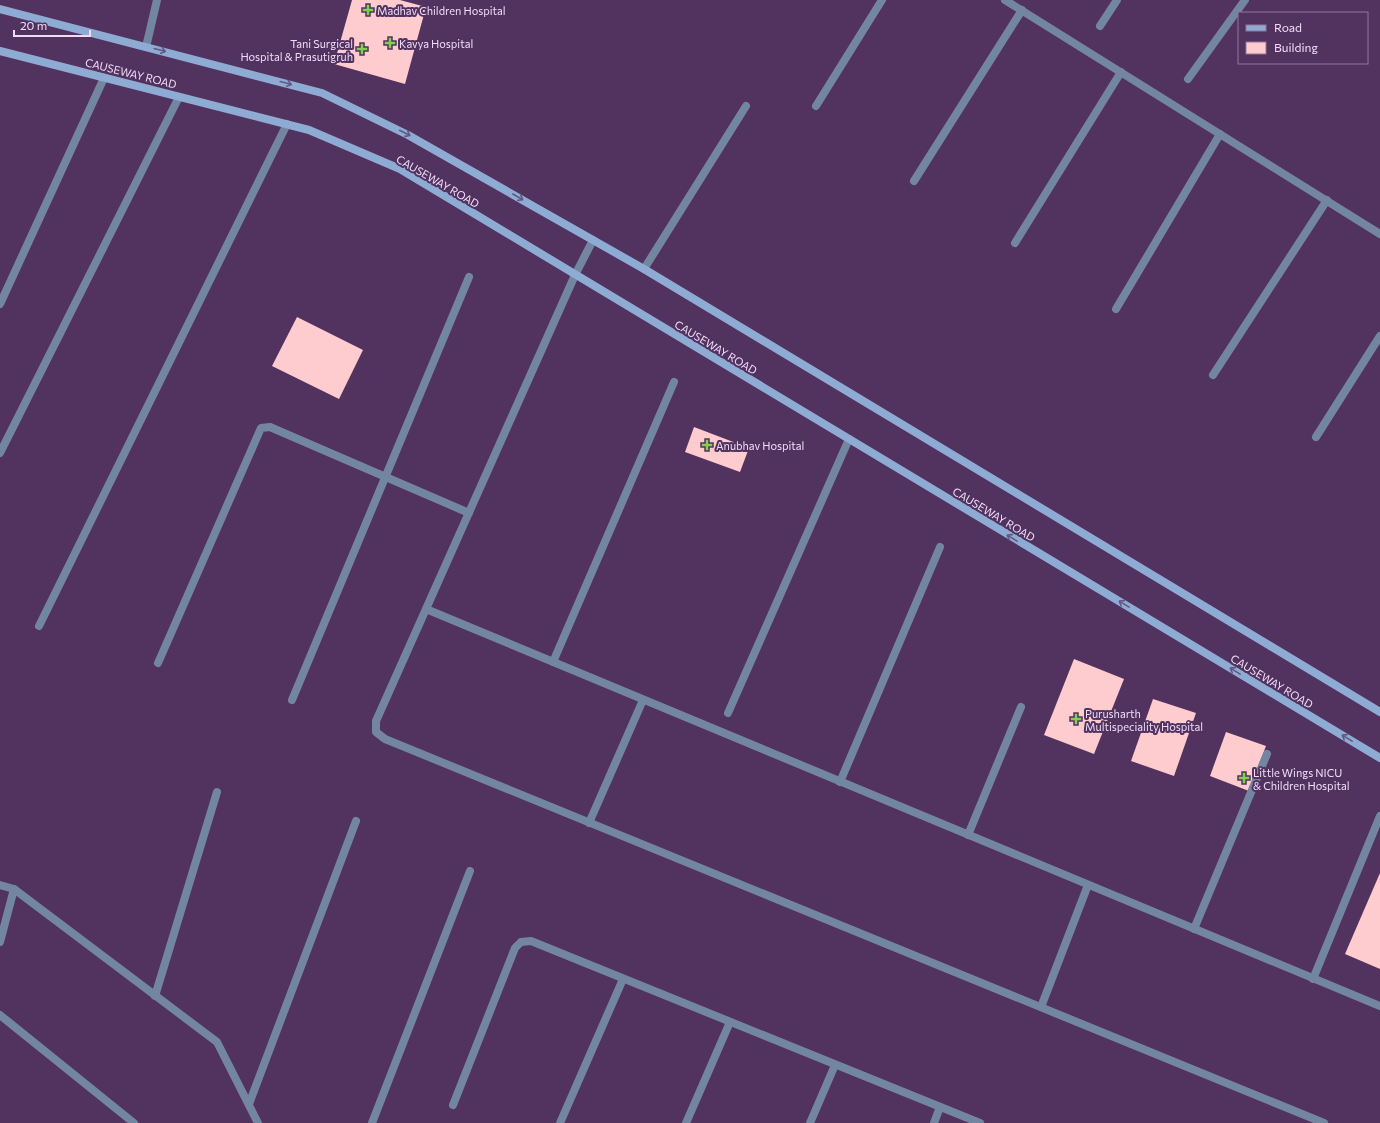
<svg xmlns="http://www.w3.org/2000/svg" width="1380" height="1123" font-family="Commissioner,sans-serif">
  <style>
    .building { fill: #feccce }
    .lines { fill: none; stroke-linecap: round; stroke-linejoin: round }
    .minor { stroke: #73869f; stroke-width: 8 }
    .secondary { stroke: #8eacd3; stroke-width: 8 }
    .oneway { stroke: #645782 }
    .poi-dot { fill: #81d050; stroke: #52325f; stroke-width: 1.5 }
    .labels { text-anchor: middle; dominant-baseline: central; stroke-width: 4; stroke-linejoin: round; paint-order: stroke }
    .poi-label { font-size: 11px; fill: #efdcf7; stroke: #52325f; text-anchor: start }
    .street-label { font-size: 11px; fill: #efdcf7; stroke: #52325f }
  </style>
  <rect width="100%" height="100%" fill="#52325f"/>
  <g class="building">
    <polygon points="352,0 400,0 426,7 405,84 334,64"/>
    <polygon points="297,317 363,350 339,399 272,366"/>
    <polygon points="694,427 749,448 740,472 685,452"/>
    <polygon points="1074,659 1124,679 1094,754 1044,735"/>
    <polygon points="1153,699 1196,713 1174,776 1131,761"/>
    <polygon points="1226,732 1266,746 1249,791 1210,776"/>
    <polygon points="1380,873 1380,969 1345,954"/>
  </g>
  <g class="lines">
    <g class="minor">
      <polyline points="1005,0 1380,234"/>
      <polyline points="1100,26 1117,0"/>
      <polyline points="146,47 157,0"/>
      <polyline points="1188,79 1245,0"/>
      <polyline points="816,106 882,0"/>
      <polyline points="914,181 1022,10"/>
      <polyline points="593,240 575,275 376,721 376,732 385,739 1324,1123"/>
      <polyline points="1015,243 1121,72"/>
      <polyline points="644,269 746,106"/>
      <polyline points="0,304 104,78"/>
      <polyline points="1116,309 1220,134"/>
      <polyline points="1213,375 1327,200"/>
      <polyline points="1316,437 1380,336"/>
      <polyline points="0,453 179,97"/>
      <polyline points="426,609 1380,1006"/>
      <polyline points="39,626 287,124"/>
      <polyline points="553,662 674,382"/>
      <polyline points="158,663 261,428 270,427 469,513"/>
      <polyline points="292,700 469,277"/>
      <polyline points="728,713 849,439"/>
      <polyline points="840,782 940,547"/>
      <polyline points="589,823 643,700"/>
      <polyline points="968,835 1021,707"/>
      <polyline points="0,885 14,889 217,1042 258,1123"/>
      <polyline points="1194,929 1267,754"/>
      <polyline points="0,942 14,889"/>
      <polyline points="1313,979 1380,816"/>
      <polyline points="155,996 217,792"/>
      <polyline points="1041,1007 1088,885"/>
      <polyline points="0,1015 134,1123"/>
      <polyline points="249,1104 356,821"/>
      <polyline points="453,1105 515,948 521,942 531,941 980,1123"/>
      <polyline points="372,1123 470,871"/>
      <polyline points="560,1123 623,979"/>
      <polyline points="686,1123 730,1022"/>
      <polyline points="810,1123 835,1065"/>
      <polyline points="934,1123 940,1107"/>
    </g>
    <g class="secondary">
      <polyline points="0,9 322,93 408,135 644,269 1380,712"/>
      <polyline points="0,51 309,130 400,169 1380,758"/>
    </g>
  </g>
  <defs><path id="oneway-shaft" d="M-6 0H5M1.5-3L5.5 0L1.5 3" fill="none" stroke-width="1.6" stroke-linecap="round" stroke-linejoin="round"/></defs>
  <g class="oneway">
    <use href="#oneway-shaft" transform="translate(160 50) rotate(15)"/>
    <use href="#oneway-shaft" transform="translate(286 83) rotate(15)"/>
    <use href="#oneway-shaft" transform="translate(405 133) rotate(27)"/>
    <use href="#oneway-shaft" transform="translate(518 197) rotate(30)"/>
    <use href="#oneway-shaft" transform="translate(1012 538) rotate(-149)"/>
    <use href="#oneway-shaft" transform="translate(1124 604) rotate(-149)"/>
    <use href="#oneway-shaft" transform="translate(1235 671) rotate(-149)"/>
    <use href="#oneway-shaft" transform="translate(1347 738) rotate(-149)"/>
  </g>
  <g class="poi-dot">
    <path d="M366 4h4v4h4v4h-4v4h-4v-4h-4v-4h4z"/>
    <path d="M388 37h4v4h4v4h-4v4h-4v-4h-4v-4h4z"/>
    <path d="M360 43h4v4h4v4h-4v4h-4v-4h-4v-4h4z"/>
    <path d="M705 439h4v4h4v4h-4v4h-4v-4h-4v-4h4z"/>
    <path d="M1074 713h4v4h4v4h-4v4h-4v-4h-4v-4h4z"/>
    <path d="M1242 772h4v4h4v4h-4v4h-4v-4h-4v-4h4z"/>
  </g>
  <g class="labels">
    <g class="poi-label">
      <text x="377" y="10">Madhav Children Hospital</text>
      <text x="353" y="43" text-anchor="end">Tani Surgical<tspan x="353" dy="13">Hospital &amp; Prasutigruh</tspan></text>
      <text x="399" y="43">Kavya Hospital</text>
      <text x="716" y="445">Anubhav Hospital</text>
      <text x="1085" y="713">Purusharth<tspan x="1085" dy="13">Multispeciality Hospital</tspan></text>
      <text x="1253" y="772">Little Wings NICU<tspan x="1253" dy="13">&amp; Children Hospital</tspan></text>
    </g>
    <g class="street-label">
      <text transform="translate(131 73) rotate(14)">CAUSEWAY ROAD</text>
      <text transform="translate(438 181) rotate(30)">CAUSEWAY ROAD</text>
      <text transform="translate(716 347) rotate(31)">CAUSEWAY ROAD</text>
      <text transform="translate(994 514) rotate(31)">CAUSEWAY ROAD</text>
      <text transform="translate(1272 681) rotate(31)">CAUSEWAY ROAD</text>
    </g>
  </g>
  <rect x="1238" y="12" width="130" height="52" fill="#52325f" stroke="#91769c"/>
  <rect x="1246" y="25" width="20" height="6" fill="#8eacd3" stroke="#91769c"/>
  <text x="1274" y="32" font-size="12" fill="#efdcf7">Road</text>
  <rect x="1246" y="42" width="20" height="12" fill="#feccce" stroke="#91769c"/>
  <text x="1274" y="52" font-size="12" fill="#efdcf7">Building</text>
  <path d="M14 30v6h76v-6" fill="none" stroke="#efdcf7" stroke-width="2"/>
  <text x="20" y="30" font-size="12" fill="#efdcf7" stroke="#52325f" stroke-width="3" paint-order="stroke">20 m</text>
</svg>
